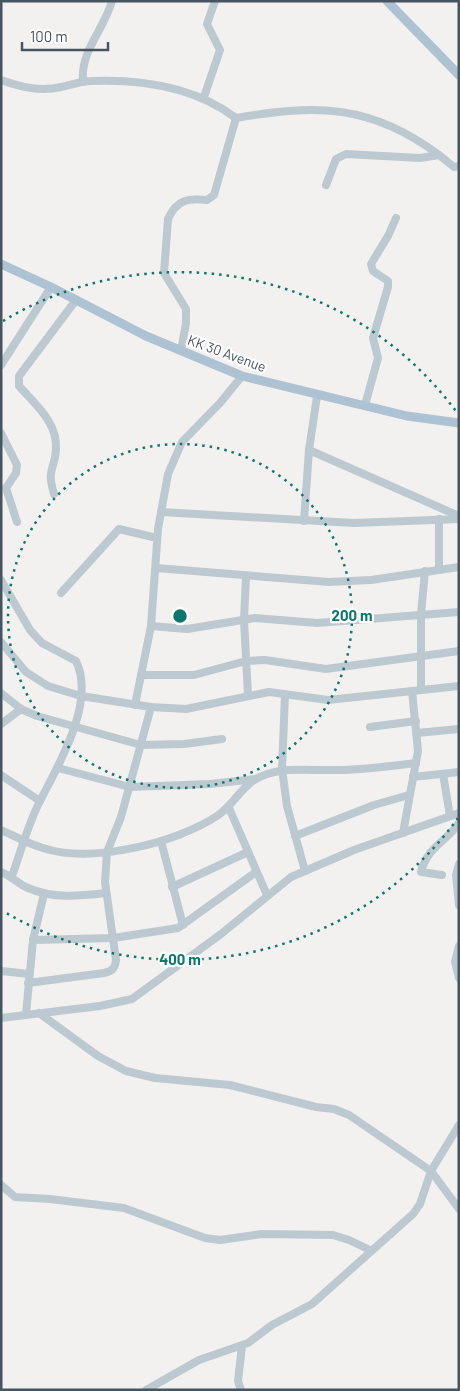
<svg xmlns="http://www.w3.org/2000/svg" width="460" height="1391" font-family="Barlow,sans-serif">
  <style>
    .lines { fill: none; stroke-linecap: round; stroke-linejoin: round }
    .minor { stroke: #bcc9d1; stroke-width: 8 }
    .major { stroke: #adc2d2; stroke-width: 9 }
    .ring { fill: none; stroke: #0f766e; stroke-width: 2.5; stroke-dasharray: 2.5 5 }
    .labels { text-anchor: middle; dominant-baseline: central; stroke-width: 4.5; stroke-linejoin: round; paint-order: stroke }
    .street-label { font-size: 14px; fill: #465560; stroke: #fff }
    .centre { fill: #0f766e; stroke: #fff; stroke-width: 2.5 }
    .ring-label { font-size: 15px; text-anchor: middle; font-weight: bold; fill: #0f766e; stroke: #fff; stroke-width: 4.5; stroke-linejoin: round; paint-order: stroke }
  </style>
  <rect width="100%" height="100%" fill="#f3f0f0"/>
  <g class="lines">
    <g class="minor">
      <path d="M1,80c20,7 39,12 60,7 10,-2 20,-6 30,-6 51,-2 104,6 145,37"/>
      <path d="M83,82c-3,-31 21,-52 29,-81"/>
      <polyline points="204,97 220,50 207,24 215,1"/>
      <polyline points="326,185 336,159 346,154 420,158 439,155 454,167 459,166"/>
      <path d="M181,351l5,-28v-14l-22,-36 4,-54c9,-20 21,-21 39,-19l7,-5 22,-77c80,-14 135,-14 203,37"/>
      <polyline points="1,365 51,287"/>
      <polyline points="365,405 378,358 373,338 388,287 388,281 373,271 371,264 388,236 396,218"/>
      <polyline points="1,433 17,465 16,473 6,488 17,522"/>
      <polyline points="309,450 459,516"/>
      <path d="M54,494c-8,-27 1,-23 2,-45 2,-26 -21,-45 -37,-63v-10l57,-76"/>
      <polyline points="161,512 354,523 459,519"/>
      <polyline points="304,521 309,450 317,396"/>
      <polyline points="156,568 329,582 371,580 459,567"/>
      <polyline points="439,570 439,519"/>
      <polyline points="246,576 244,620 248,695"/>
      <path d="M1,580l29,50 12,13 34,18c20,41 -17,103 -36,140 -12,23 -19,50 -28,75"/>
      <polyline points="61,593 119,529 157,538"/>
      <polyline points="151,626 187,629 255,618 317,623 459,612"/>
      <polyline points="1,642 26,672 48,686 81,696 151,707 186,709 269,692 328,700 459,686"/>
      <polyline points="141,675 194,675 246,661 265,660 326,669 459,651"/>
      <polyline points="421,690 421,614 425,571"/>
      <polyline points="1,693 21,709 37,716 141,745 184,744 222,739"/>
      <polyline points="285,695 282,769 287,806 305,871"/>
      <polyline points="135,705 151,626 158,529 168,474 182,442 220,403 242,376"/>
      <polyline points="1,724 21,709"/>
      <polyline points="370,727 416,721"/>
      <polyline points="417,733 459,729"/>
      <polyline points="58,768 130,787 210,784 256,779"/>
      <polyline points="443,774 450,816"/>
      <polyline points="1,775 40,801"/>
      <polyline points="413,777 459,772"/>
      <polyline points="229,808 267,895"/>
      <path d="M1,830c14,6 27,14 42,18 48,16 133,-5 174,-32 17,-11 26,-33 45,-40 24,-10 50,-5 75,-6 26,0 53,-4 79,-7"/>
      <polyline points="403,833 418,751 412,691"/>
      <polyline points="295,836 374,805 409,795"/>
      <polyline points="161,841 183,925"/>
      <polyline points="459,864 456,875 459,905"/>
      <path d="M1,872c11,4 17,12 27,16 25,11 52,8 78,5"/>
      <path d="M442,875l-21,-3c6,-25 26,-31 38,-49"/>
      <polyline points="172,887 248,852"/>
      <polyline points="33,940 113,938 178,928 256,872"/>
      <polyline points="459,946 455,962 459,978"/>
      <polyline points="1,971 29,974"/>
      <path d="M28,983l76,-10c9,-2 11,-5 12,-13l-11,-78 2,-30 14,-35 30,-110"/>
      <polyline points="39,1013 98,1056 126,1071 155,1078 230,1085 316,1107 334,1109 349,1115 431,1171 459,1209"/>
      <polyline points="26,1014 33,940 44,894"/>
      <polyline points="1,1018 100,1006 132,999 221,934 291,877 354,850 459,813"/>
      <polyline points="1,1185 15,1197 50,1199 124,1208 205,1238 220,1240 262,1234 333,1235 349,1240 370,1250"/>
      <polyline points="146,1390 199,1360 248,1343 272,1325 312,1304 413,1214 420,1204 431,1171 459,1125"/>
      <polyline points="241,1390 238,1381 242,1346"/>
    </g>
    <g class="major">
      <polyline points="387,1 459,75"/>
      <polyline points="1,264 51,287 146,336 242,376 407,416 459,423"/>
    </g>
  </g>
  <g class="ring">
    <circle cx="180" cy="616" r="172"/>
    <path d="M458 818A344 344 0 0 1 3 911M3 321A344 344 0 0 1 458 414"/>
  </g>
  <g class="labels">
    <g class="street-label">
      <text transform="translate(227 353) rotate(20)">KK 30 Avenue</text>
    </g>
  </g>
  <circle cx="180" cy="616" r="8" class="centre"/>
  <g class="ring-label">
    <text x="352" y="621">200 m</text>
    <text x="180" y="965">400 m</text>
  </g>
  <rect width="460" height="1391" fill="none" stroke="#465560" stroke-width="5"/>
  <path d="M22 42v8h86v-8" fill="none" stroke="#465560" stroke-width="2.5"/>
  <text x="30" y="42" font-size="15" fill="#465560" stroke="#ffffff" stroke-width="4" paint-order="stroke">100 m</text>
</svg>
